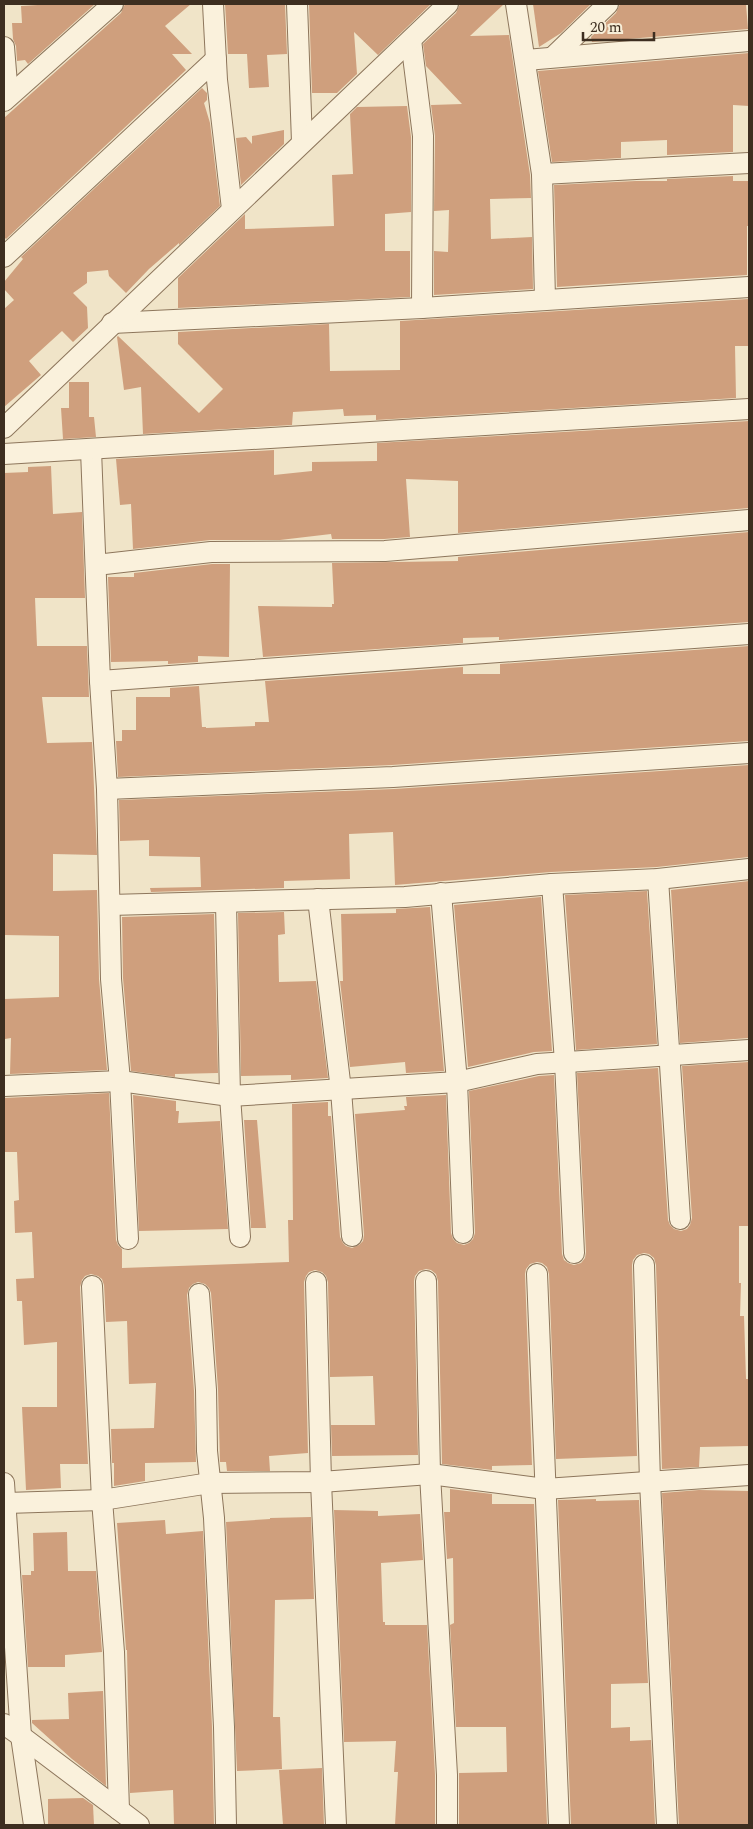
<svg xmlns="http://www.w3.org/2000/svg" width="753" height="1829" font-family="Spectral,serif">
  <style>
    .building { fill: #cf9f7d }
    .lines { fill: none; stroke-linecap: round; stroke-linejoin: round }
    .minor-casing { stroke: #8d765c; stroke-width: 22 }
    .minor { stroke: #faf1dc; stroke-width: 20 }
  </style>
  <rect width="100%" height="100%" fill="#f0e4c8"/>
  <g class="building">
    <polygon points="54,4 95,4 28,64 25,60 17,61 16,46 13,39 12,23 22,23 21,6"/>
    <polygon points="125,4 191,4 165,26 192,54 172,54 186,70 6,239 4,237 4,118 121,13"/>
    <polygon points="225,4 285,4 287,54 267,55 269,87 249,88 247,54 228,54"/>
    <polygon points="309,4 431,4 378,55 354,32 357,74 337,93 312,93"/>
    <polygon points="460,4 504,4 470,36 509,35 530,175 531,198 490,199 491,239 532,237 533,289 434,295 434,251 448,252 449,210 434,211 435,136 431,105 462,104 426,66 423,44 456,13"/>
    <polygon points="533,4 591,4 561,33 539,47"/>
    <polygon points="620,4 746,4 748,29 592,42 591,37 616,13"/>
    <polygon points="749,53 749,106 733,105 733,152 667,155 667,140 621,142 621,158 552,162 538,71"/>
    <polygon points="202,88 207,93 207,100 204,103 210,123 220,206 179,245 179,243 149,269 126,293 109,276 108,270 87,272 87,283 73,293 87,307 88,328 73,342 62,331 29,361 41,375 4,407 4,309 14,300 4,289 4,282 23,259 21,257"/>
    <polygon points="407,106 411,137 411,212 385,214 385,251 410,251 410,297 178,308 178,278 245,214 245,229 334,226 332,175 353,174 350,114 357,107"/>
    <polygon points="284,130 284,144 241,185 236,138 246,137 252,144 252,136"/>
    <polygon points="733,176 733,181 749,181 749,226 747,226 747,275 557,287 554,185 636,181 667,181 667,179"/>
    <polygon points="748,299 748,307 749,307 749,346 735,346 736,398 376,420 376,415 344,416 343,409 293,412 292,425 143,434 141,387 124,390 117,337 118,336 199,413 223,389 178,344 178,332 329,324 330,371 400,370 400,321"/>
    <polygon points="69,382 89,382 89,417 94,417 96,437 63,439 61,408 69,408"/>
    <polygon points="749,421 749,508 458,533 458,481 406,479 410,537 384,539 332,539 331,534 280,540 210,540 133,549 131,504 120,505 116,459 274,450 274,475 312,471 312,462 377,461 377,443"/>
    <polygon points="51,466 53,514 82,512 85,598 35,598 37,646 87,646 89,697 42,697 47,743 92,742 97,855 53,854 53,891 97,890 99,979 107,1070 10,1074 11,1038 5,1039 4,999 59,997 59,936 4,935 4,473 28,472 28,467"/>
    <polygon points="749,532 749,622 499,640 499,637 463,638 463,643 263,657 258,606 332,607 332,604 334,604 332,563 458,561 458,557"/>
    <polygon points="212,564 230,564 229,657 198,656 198,662 168,664 168,661 111,662 108,577 134,577 134,573"/>
    <polygon points="749,646 749,741 392,765 118,777 116,741 122,741 122,730 136,730 136,697 170,697 170,688 199,686 202,727 206,727 206,728 255,726 255,722 269,722 265,681 463,667 463,674 500,674 500,664"/>
    <polygon points="749,765 749,857 657,867 551,872 395,885 393,832 349,834 350,879 284,881 284,888 151,892 150,888 201,887 200,857 149,856 149,840 120,841 119,800 394,789"/>
    <polygon points="749,881 749,1038 680,1043 671,890"/>
    <polygon points="647,891 657,1044 576,1050 565,895"/>
    <polygon points="541,897 552,1051 534,1052 468,1067 454,905"/>
    <polygon points="430,907 444,1071 406,1073 405,1062 350,1067 340,981 343,981 341,914 396,913 396,909"/>
    <polygon points="284,912 285,934 278,935 279,982 316,981 328,1078 291,1080 291,1075 241,1076 238,913"/>
    <polygon points="214,914 218,1073 175,1074 175,1077 131,1071 123,978 122,917"/>
    <polygon points="749,1062 749,1226 739,1226 739,1283 741,1283 740,1316 744,1316 746,1379 748,1379 749,1446 700,1447 699,1467 662,1469 656,1265 654,1258 649,1254 644,1253 637,1255 633,1260 632,1265 637,1456 556,1459 549,1274 547,1267 542,1263 537,1262 530,1264 526,1269 525,1274 532,1465 492,1466 492,1470 442,1464 438,1281 436,1274 431,1270 426,1269 419,1271 415,1276 414,1281 418,1455 332,1456 331,1425 375,1425 373,1376 330,1377 328,1282 326,1276 322,1272 315,1270 309,1272 306,1276 304,1282 308,1453 269,1456 270,1471 227,1471 226,1462 220,1462 218,1389 211,1293 209,1288 205,1284 198,1282 193,1284 189,1288 187,1295 194,1391 196,1462 145,1463 145,1481 114,1486 114,1463 112,1463 111,1429 154,1428 156,1383 129,1384 127,1321 106,1322 104,1285 102,1279 98,1276 91,1274 85,1276 82,1280 80,1287 88,1464 60,1464 61,1488 26,1490 22,1407 57,1407 57,1342 24,1345 22,1301 17,1301 16,1279 34,1278 32,1232 15,1233 14,1201 19,1200 17,1152 4,1152 4,1098 109,1093 116,1240 118,1245 122,1249 122,1268 289,1262 288,1220 293,1220 292,1104 328,1102 328,1116 331,1116 340,1237 343,1243 346,1246 352,1248 359,1245 363,1241 364,1235 355,1114 405,1110 404,1106 407,1106 406,1097 446,1095 451,1233 453,1239 457,1243 464,1245 469,1243 473,1239 475,1233 469,1091 539,1076 554,1075 562,1254 564,1260 568,1263 574,1265 581,1263 585,1258 586,1252 577,1073 658,1068 668,1220 670,1225 674,1229 681,1231 687,1229 690,1225 692,1218 682,1066"/>
    <polygon points="133,1095 176,1101 176,1111 179,1111 178,1123 220,1121 228,1229 139,1231"/>
    <polygon points="244,1120 257,1120 266,1228 251,1228"/>
    <polygon points="450,1489 492,1494 492,1504 534,1504 547,1825 459,1825 459,1773 507,1772 506,1727 456,1727 450,1625 454,1623 453,1558 447,1559 444,1512 450,1512"/>
    <polygon points="699,1490 749,1491 749,1825 679,1825 662,1493"/>
    <polygon points="596,1499 596,1501 639,1500 648,1683 611,1684 611,1728 630,1727 630,1741 651,1740 655,1825 571,1825 558,1500"/>
    <polygon points="334,1510 378,1511 378,1516 420,1514 423,1560 381,1563 383,1622 385,1622 385,1625 427,1625 435,1775 435,1825 395,1825 398,1772 394,1772 396,1741 344,1742"/>
    <polygon points="311,1517 314,1599 275,1600 273,1717 280,1717 282,1769 237,1771 226,1522 270,1519 270,1518"/>
    <polygon points="165,1520 166,1534 203,1531 212,1727 214,1825 174,1825 173,1790 130,1793 127,1650 126,1650 117,1523"/>
    <polygon points="67,1532 68,1571 96,1571 102,1652 65,1655 65,1667 28,1667 22,1575 31,1575 31,1571 34,1571 33,1533"/>
    <polygon points="103,1691 106,1786 72,1759 32,1723 32,1720 69,1719 68,1693"/>
    <polygon points="322,1768 324,1825 283,1825 279,1770"/>
    <polygon points="83,1798 93,1805 94,1825 48,1825 48,1799"/>
  </g>
  <g class="lines">
    <defs>
      <g id="minor">
        <polyline points="213,4 217,80 232,209"/>
        <polyline points="297,4 302,142"/>
        <polyline points="516,4 542,174 545,299"/>
        <polyline points="411,40 423,136 422,308"/>
        <polyline points="4,47 8,96"/>
        <polyline points="553,57 608,4"/>
        <polyline points="526,60 749,41"/>
        <polyline points="4,101 113,4"/>
        <polyline points="542,174 749,163"/>
        <polyline points="4,257 216,59"/>
        <polyline points="112,323 422,308 749,287"/>
        <polyline points="4,428 448,4"/>
        <polyline points="91,450 100,681 107,789 111,979 120,1081 128,1239"/>
        <polyline points="4,454 749,409"/>
        <polyline points="96,565 211,552 385,551 749,520"/>
        <polyline points="100,681 749,634"/>
        <polyline points="107,789 393,777 749,753"/>
        <polyline points="658,879 680,1219"/>
        <polyline points="552,884 565,1062 574,1253"/>
        <polyline points="441,893 457,1082 463,1233"/>
        <polyline points="318,899 341,1090 352,1236"/>
        <polyline points="226,903 230,1096 240,1237"/>
        <polyline points="110,905 405,897 552,884 658,879 749,869"/>
        <polyline points="4,1086 120,1081 230,1096 457,1082 537,1064 749,1050"/>
        <polyline points="644,1265 650,1482 667,1825"/>
        <polyline points="537,1274 559,1825"/>
        <polyline points="426,1281 430,1474 447,1775 447,1825"/>
        <polyline points="316,1282 321,1482 336,1825"/>
        <polyline points="92,1286 102,1500 114,1652 119,1810"/>
        <polyline points="199,1294 206,1390 207,1451 214,1518 224,1727 226,1825"/>
        <polyline points="4,1483 21,1736 34,1825"/>
        <polyline points="6,1503 102,1500 210,1483 321,1482 430,1474 545,1489 749,1475"/>
        <polyline points="4,1724 21,1736 139,1825"/>
      </g>
    </defs>
    <use href="#minor" class="minor-casing"/>
    <use href="#minor" class="minor"/>
  </g>
  <rect width="753" height="1829" fill="none" stroke="#3d2e20" stroke-width="10"/>
  <path d="M583 32v8h71v-8" fill="none" stroke="#3d2e20" stroke-width="2.5"/>
  <text x="590" y="32" font-size="15" fill="#3d2e20" stroke="#f7eed8" stroke-width="4" paint-order="stroke">20 m</text>
</svg>
